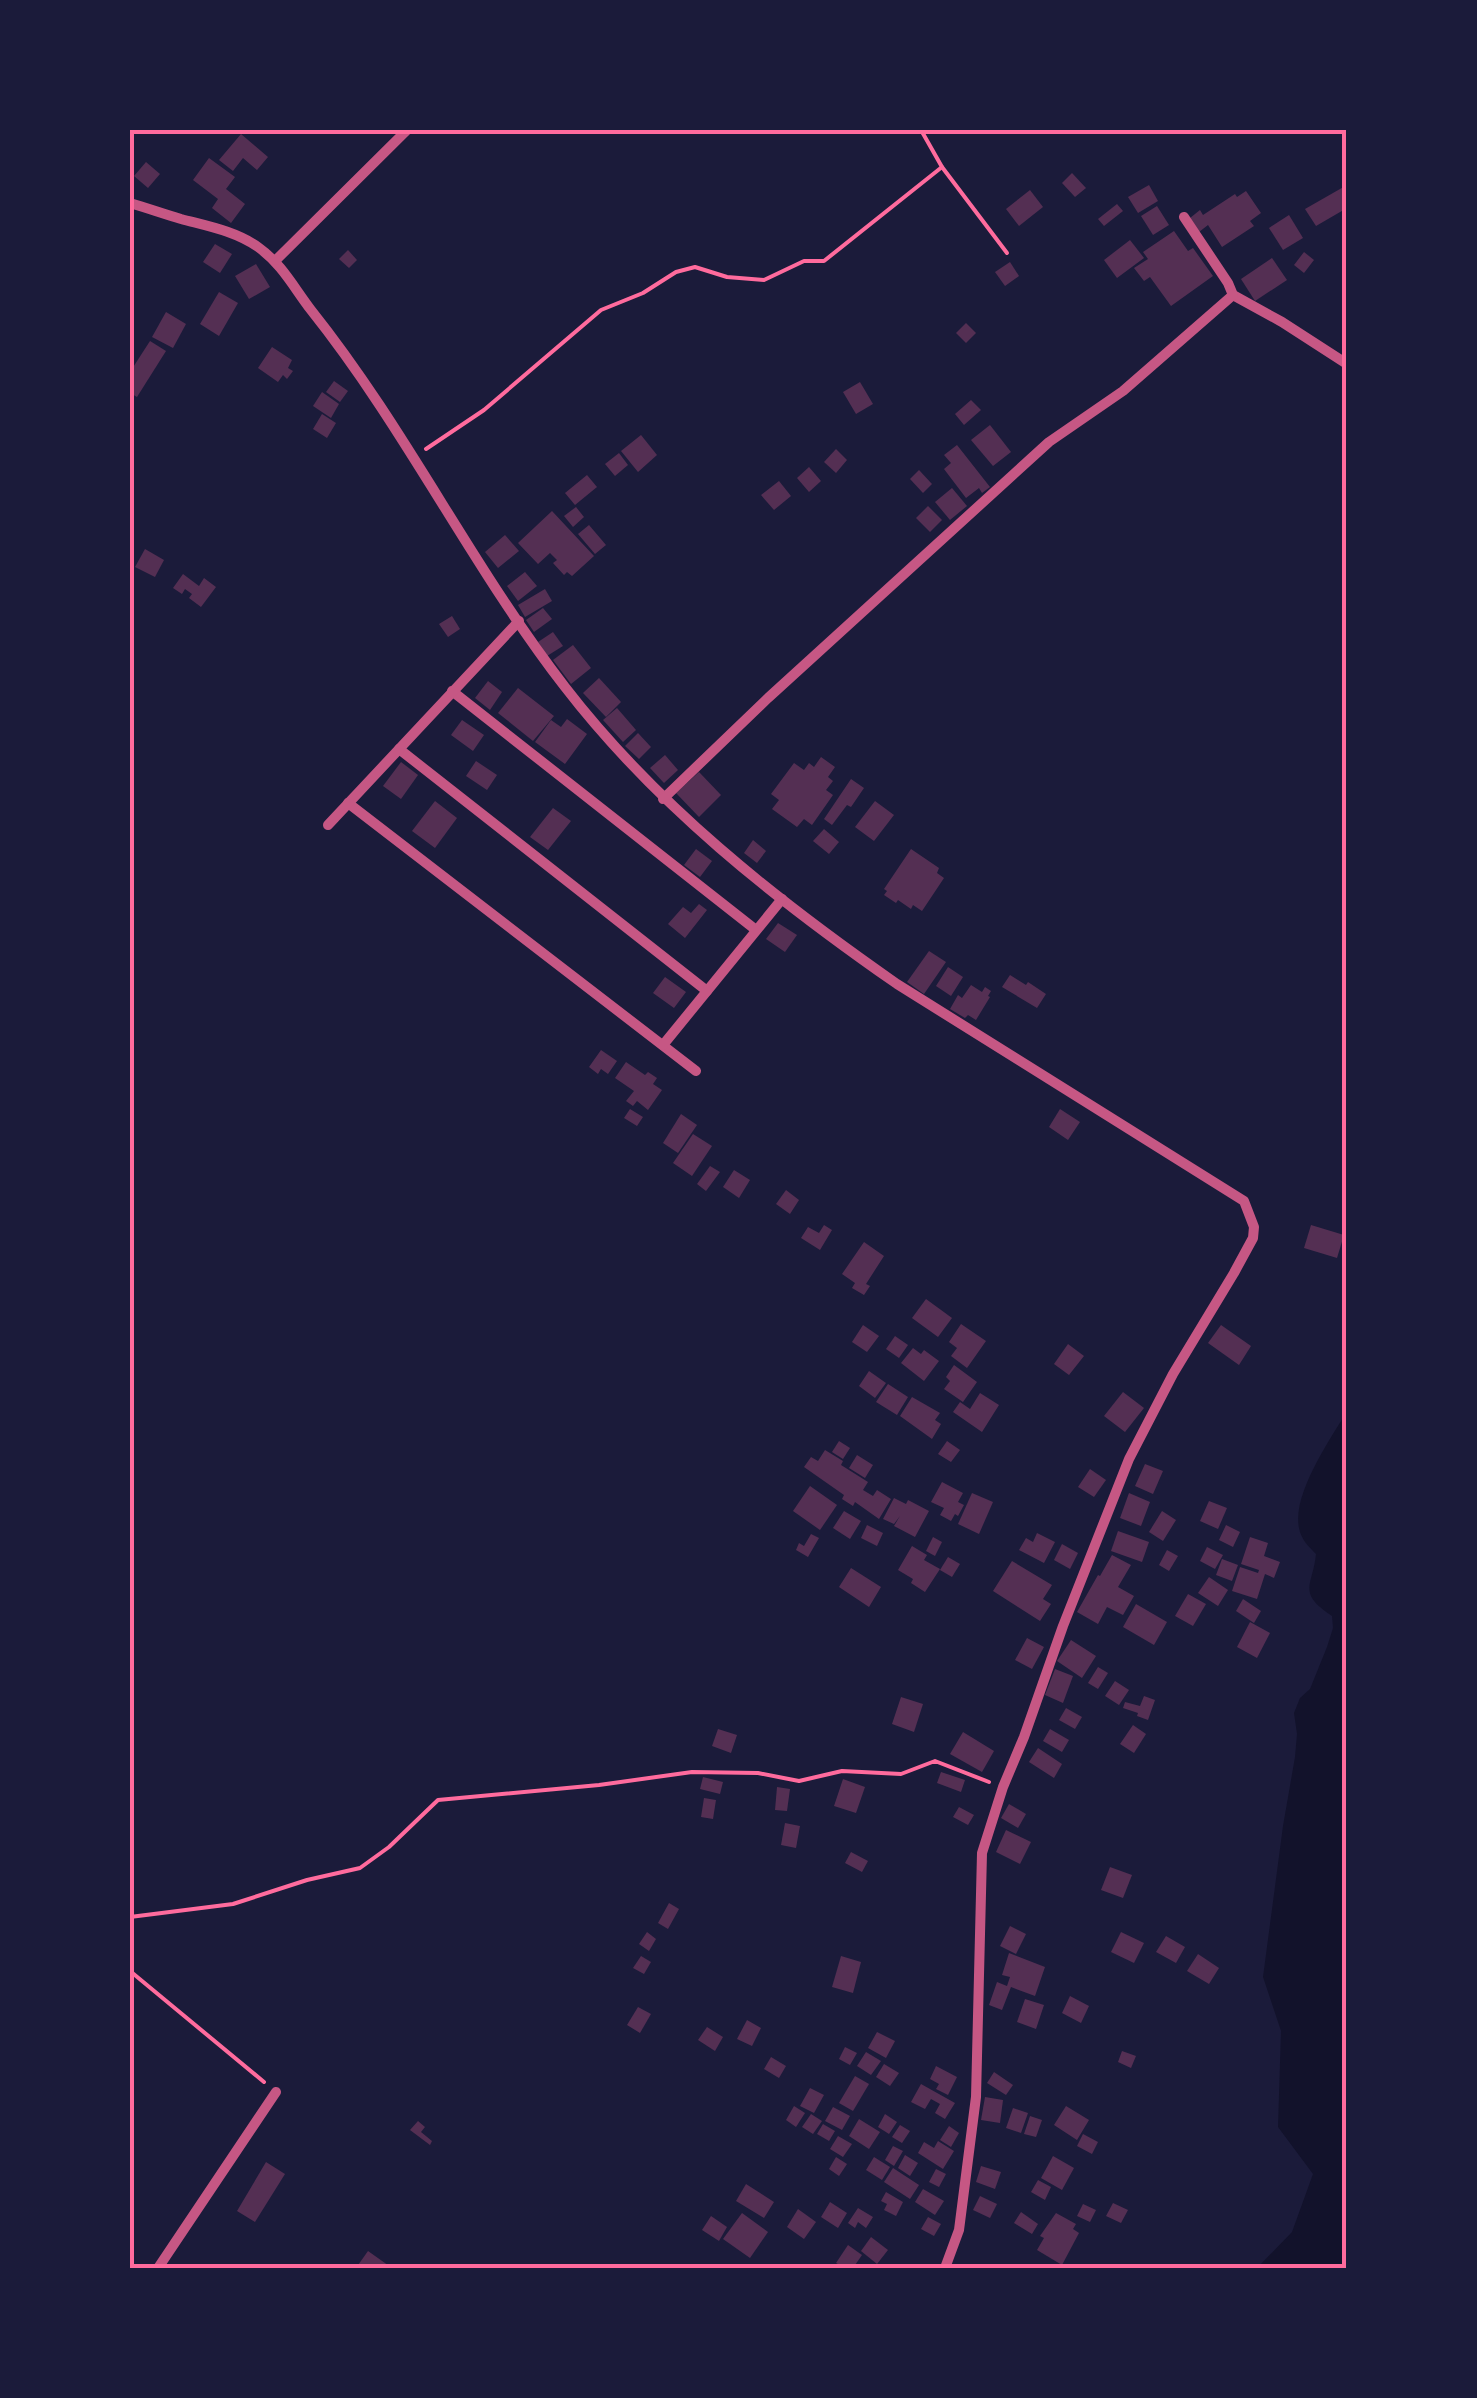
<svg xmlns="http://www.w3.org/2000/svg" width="1477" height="2398" font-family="'Playfair Display',serif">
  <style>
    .water { fill: #12122b }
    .building { fill: #542f53 }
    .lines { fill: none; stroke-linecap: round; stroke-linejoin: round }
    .path { stroke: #ff6b9d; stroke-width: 4 }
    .minor { stroke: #c65784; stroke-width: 10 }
    .neatline { fill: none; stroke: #ff6b9d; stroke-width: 4 }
  </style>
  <rect width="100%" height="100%" fill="#1b1b3a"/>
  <path class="water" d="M1347,1411v857h-90l35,-36 21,-58 -35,-47 3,-96 -18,-54 20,-151 12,-69 2,-23 -3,-21 6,-15 10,-9 17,-42 6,-19 -1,-12c-36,-24 -19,-30 -16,-62 -8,-8 -15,-15 -17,-26 -7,-34 31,-88 48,-117z"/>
  <g class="building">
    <polygon points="241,134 268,157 257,170 243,158 233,171 219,160"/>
    <polygon points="209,158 235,177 226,189 245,204 231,223 212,208 218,199 193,180"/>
    <polygon points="146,162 160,174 148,188 134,176"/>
    <polygon points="1072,173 1086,188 1075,197 1062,183"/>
    <polygon points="1149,185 1158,201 1138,213 1128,197"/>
    <polygon points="1347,185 1347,208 1316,226 1305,209"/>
    <polygon points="1030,190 1043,207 1019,226 1006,209"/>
    <polygon points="1246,191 1261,213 1250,221 1254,226 1222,247 1208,225 1199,232 1190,218 1200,210 1203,215 1235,194 1237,197"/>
    <polygon points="1117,204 1123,211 1104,226 1098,219"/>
    <polygon points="1157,206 1169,225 1153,235 1141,216"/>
    <polygon points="1289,215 1303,238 1283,250 1269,228"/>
    <polygon points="1174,231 1188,251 1193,248 1213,276 1171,306 1150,277 1144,281 1134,268 1148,259 1143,252"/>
    <polygon points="1130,240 1144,258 1117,278 1104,260"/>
    <polygon points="215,244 232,254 220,273 203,262"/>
    <polygon points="348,250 357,260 349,268 339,259"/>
    <polygon points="1304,252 1314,260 1304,273 1294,265"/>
    <polygon points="1272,258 1287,280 1255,301 1241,279"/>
    <polygon points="1010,262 1019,276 1005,286 995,272"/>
    <polygon points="256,264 270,287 249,299 235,276"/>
    <polygon points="219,292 238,303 219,336 200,324"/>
    <polygon points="166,312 186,324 173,348 152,337"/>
    <polygon points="966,323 976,333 966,343 956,333"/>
    <polygon points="150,341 166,351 137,397 130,393 130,372"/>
    <polygon points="272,347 292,360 288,368 293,371 287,379 283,375 278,382 258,368"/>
    <polygon points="334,381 348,391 340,402 326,392"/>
    <polygon points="860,382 873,404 856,414 843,392"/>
    <polygon points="322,392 339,404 331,418 313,406"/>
    <polygon points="971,400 981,410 964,425 955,414"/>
    <polygon points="322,414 336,423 327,438 313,429"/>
    <polygon points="990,425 1011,452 993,466 971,440"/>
    <polygon points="641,435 657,455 638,472 621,451"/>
    <polygon points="957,445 990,487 982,493 979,488 966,498 944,469 951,463 944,455"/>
    <polygon points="836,449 847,460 836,473 824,462"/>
    <polygon points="619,453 628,465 615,476 605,464"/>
    <polygon points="809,467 821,481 809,492 797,478"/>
    <polygon points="919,470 932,484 923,493 910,479"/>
    <polygon points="587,475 597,487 575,505 565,493"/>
    <polygon points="779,481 791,496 774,510 761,495"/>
    <polygon points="952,488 967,506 950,520 935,502"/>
    <polygon points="928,506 942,520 930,532 916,518"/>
    <polygon points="576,507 584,517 573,527 564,516"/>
    <polygon points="552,511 594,556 572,576 567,572 564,575 553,563 557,560 550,553 538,564 518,543"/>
    <polygon points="589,525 606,545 595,554 578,534"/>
    <polygon points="505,535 519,551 498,568 485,552"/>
    <polygon points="145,549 164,560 155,577 135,567"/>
    <polygon points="525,572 537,586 518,601 507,586"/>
    <polygon points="183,574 199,586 204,578 216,587 201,607 189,598 192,594 185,589 182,594 173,588"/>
    <polygon points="545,589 552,601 525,617 518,605"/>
    <polygon points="543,608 552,619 534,632 526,620"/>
    <polygon points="452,616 460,629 448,637 439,624"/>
    <polygon points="553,632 563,646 547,656 538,642"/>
    <polygon points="573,645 591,668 571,684 553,660"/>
    <polygon points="599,678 621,702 606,717 583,693"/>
    <polygon points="488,681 502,692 490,710 475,698"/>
    <polygon points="518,688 554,716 533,741 498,713"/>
    <polygon points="617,708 636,730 623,742 603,720"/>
    <polygon points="567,719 587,734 565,764 535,742 551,720 561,727"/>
    <polygon points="462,720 484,735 473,751 451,735"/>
    <polygon points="638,733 651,747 639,759 625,746"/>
    <polygon points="665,755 678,770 664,783 650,768"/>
    <polygon points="821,757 835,767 828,777 833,781 826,790 833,795 812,825 804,819 797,827 772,809 779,800 771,794 794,763 804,770 809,763 814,767"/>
    <polygon points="476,761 497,775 487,790 466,776"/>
    <polygon points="401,762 418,775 401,799 383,786"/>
    <polygon points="699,772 721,795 699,817 676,793"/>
    <polygon points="851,779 864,788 851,807 847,805 832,825 824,819"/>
    <polygon points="435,801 457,818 435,848 412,831"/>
    <polygon points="875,801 894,815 874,841 855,827"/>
    <polygon points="553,808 571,821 548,850 530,837"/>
    <polygon points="824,829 839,842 829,854 813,841"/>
    <polygon points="753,840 766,851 757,863 744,853"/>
    <polygon points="696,849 712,861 700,877 684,865"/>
    <polygon points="911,849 939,868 937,873 944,878 922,911 913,905 911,909 898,900 896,903 884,895 887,891 884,889"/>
    <polygon points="699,904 707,910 685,938 668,924 683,907 691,913"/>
    <polygon points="778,923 797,935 785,952 766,939"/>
    <polygon points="929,951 946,962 924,994 907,982"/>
    <polygon points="948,967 963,977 951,996 936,986"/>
    <polygon points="1010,975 1026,985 1028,982 1046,994 1037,1008 1002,987"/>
    <polygon points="665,977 686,992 674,1008 653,993"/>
    <polygon points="971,985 982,992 985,987 991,991 988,996 990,997 976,1020 968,1015 965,1018 950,1009 958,995 962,998"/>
    <polygon points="601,1050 617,1061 608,1074 601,1069 598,1074 589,1067"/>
    <polygon points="626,1062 645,1075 648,1072 657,1078 653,1084 662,1090 648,1110 637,1101 633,1106 626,1101 634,1091 615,1078"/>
    <polygon points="630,1109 643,1117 637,1126 624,1118"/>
    <polygon points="1060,1109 1080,1122 1068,1140 1049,1127"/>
    <polygon points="681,1114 697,1125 678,1153 663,1143"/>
    <polygon points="693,1134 712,1146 692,1176 673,1163"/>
    <polygon points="710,1166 720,1172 706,1191 697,1184"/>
    <polygon points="734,1170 750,1180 739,1198 723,1187"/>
    <polygon points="786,1190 799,1200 790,1214 776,1204"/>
    <polygon points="824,1225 832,1230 820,1250 801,1238 808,1227 819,1233"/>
    <polygon points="1311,1225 1344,1235 1337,1258 1304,1248"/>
    <polygon points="864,1242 884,1256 866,1284 870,1286 864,1295 852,1288 855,1283 842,1274"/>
    <polygon points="926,1299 952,1318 938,1337 912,1318"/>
    <polygon points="961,1324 986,1341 967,1368 951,1356 957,1348 949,1342"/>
    <polygon points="863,1325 879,1336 867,1352 852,1342"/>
    <polygon points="1221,1325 1251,1346 1239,1365 1208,1343"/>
    <polygon points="895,1336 908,1345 899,1358 886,1349"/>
    <polygon points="1068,1344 1084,1356 1069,1375 1054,1364"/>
    <polygon points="913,1348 921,1354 924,1350 939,1361 924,1381 901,1363"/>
    <polygon points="954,1365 977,1382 963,1402 944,1389 950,1381 946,1377"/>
    <polygon points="869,1371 886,1383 875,1398 859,1386"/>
    <polygon points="888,1384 908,1397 897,1415 876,1402"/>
    <polygon points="1123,1392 1144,1408 1125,1432 1104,1416"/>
    <polygon points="980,1393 999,1405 982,1432 953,1412 960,1402 970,1409"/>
    <polygon points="912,1397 940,1413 935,1420 941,1424 932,1439 900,1416"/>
    <polygon points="839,1441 850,1448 843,1459 832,1452"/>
    <polygon points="947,1441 960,1450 951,1462 938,1454"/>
    <polygon points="825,1450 843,1461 841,1465 868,1482 863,1490 873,1496 877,1490 891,1499 879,1519 855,1502 853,1506 842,1499 844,1495 804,1467 811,1457 818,1461"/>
    <polygon points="857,1455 873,1465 865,1478 849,1468"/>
    <polygon points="1145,1464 1163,1471 1153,1494 1135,1486"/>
    <polygon points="1090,1469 1106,1480 1094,1497 1078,1487"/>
    <polygon points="942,1482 963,1493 958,1502 964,1505 958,1516 955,1514 951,1521 940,1515 944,1508 931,1502"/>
    <polygon points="810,1486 837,1505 820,1530 793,1511"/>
    <polygon points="972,1493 993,1502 979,1534 958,1524"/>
    <polygon points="1129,1493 1150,1502 1141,1526 1120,1518"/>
    <polygon points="894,1498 906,1504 908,1500 929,1511 915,1537 894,1526 900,1516 894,1524 883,1519"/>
    <polygon points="1209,1501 1227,1508 1218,1529 1200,1521"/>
    <polygon points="844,1511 861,1521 850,1539 833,1528"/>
    <polygon points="1162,1511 1176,1520 1163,1541 1149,1532"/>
    <polygon points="867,1525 883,1533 877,1546 861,1538"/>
    <polygon points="1226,1525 1240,1532 1233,1547 1219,1540"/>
    <polygon points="1118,1531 1149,1542 1142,1562 1111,1551"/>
    <polygon points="1037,1533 1055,1542 1044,1563 1019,1550 1026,1538 1033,1542"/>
    <polygon points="811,1534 819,1538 808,1557 796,1550 799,1543 804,1546"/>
    <polygon points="933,1537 942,1542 935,1556 926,1551"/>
    <polygon points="1250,1537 1268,1543 1264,1556 1280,1562 1274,1578 1265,1574 1257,1599 1232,1591 1240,1567 1258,1573 1259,1570 1241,1564"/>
    <polygon points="1062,1544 1078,1553 1070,1569 1054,1560"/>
    <polygon points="912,1546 927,1555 924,1560 940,1569 925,1592 911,1583 913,1579 898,1570"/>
    <polygon points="1207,1547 1223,1555 1215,1569 1200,1561"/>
    <polygon points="1167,1550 1178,1556 1169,1571 1159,1565"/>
    <polygon points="1112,1555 1131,1565 1118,1587 1134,1596 1123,1615 1107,1607 1098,1624 1077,1612 1098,1575 1100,1576"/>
    <polygon points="948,1557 960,1564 952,1577 940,1570"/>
    <polygon points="1222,1559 1238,1565 1232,1581 1216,1575"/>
    <polygon points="1012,1561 1052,1585 1043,1599 1051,1604 1040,1621 993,1591"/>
    <polygon points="851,1568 881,1587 869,1607 839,1587"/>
    <polygon points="1209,1577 1228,1590 1218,1606 1198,1593"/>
    <polygon points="1188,1594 1206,1604 1193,1626 1175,1616"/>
    <polygon points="1243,1599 1261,1611 1254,1623 1236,1611"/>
    <polygon points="1136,1604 1167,1622 1154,1645 1123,1627"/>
    <polygon points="1250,1622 1270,1633 1257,1658 1237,1647"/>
    <polygon points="1027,1638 1044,1647 1032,1669 1015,1660"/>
    <polygon points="1071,1640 1096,1656 1082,1678 1057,1661"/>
    <polygon points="1098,1667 1108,1673 1098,1689 1088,1683"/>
    <polygon points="1055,1669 1073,1676 1063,1703 1045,1695"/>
    <polygon points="1115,1681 1129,1690 1119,1705 1105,1696"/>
    <polygon points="1144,1696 1155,1700 1148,1720 1137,1716 1138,1713 1123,1708 1125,1702 1140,1706"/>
    <polygon points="901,1697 923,1704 914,1732 892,1724"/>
    <polygon points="1066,1708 1082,1717 1075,1729 1059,1720"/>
    <polygon points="1133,1725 1146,1734 1134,1753 1120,1744"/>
    <polygon points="718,1729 737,1735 731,1753 712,1746"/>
    <polygon points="1050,1729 1069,1740 1062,1752 1043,1741"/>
    <polygon points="963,1732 994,1751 982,1772 950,1754"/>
    <polygon points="1038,1748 1062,1764 1054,1778 1029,1762"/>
    <polygon points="941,1772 965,1780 961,1792 937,1783"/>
    <polygon points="703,1777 723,1782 720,1794 700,1789"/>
    <polygon points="843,1779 865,1787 856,1813 834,1806"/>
    <polygon points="777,1787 790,1789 787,1811 775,1810"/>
    <polygon points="704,1798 716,1800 713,1819 701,1817"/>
    <polygon points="1009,1804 1026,1814 1018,1828 1001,1818"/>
    <polygon points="959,1807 974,1815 968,1825 953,1817"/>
    <polygon points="785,1823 800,1826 796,1848 781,1845"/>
    <polygon points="1006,1830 1031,1842 1020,1864 996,1852"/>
    <polygon points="851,1852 868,1861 862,1872 845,1863"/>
    <polygon points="1110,1867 1132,1875 1123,1898 1101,1890"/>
    <polygon points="669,1903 679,1909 668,1929 658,1923"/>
    <polygon points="1010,1926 1026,1934 1016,1954 1000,1946"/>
    <polygon points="647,1932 656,1939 649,1951 639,1944"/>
    <polygon points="1121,1932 1144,1943 1134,1963 1111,1952"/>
    <polygon points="1166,1936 1185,1947 1176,1963 1156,1952"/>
    <polygon points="1009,1953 1045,1967 1035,1996 1011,1987 1002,2010 989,2005 997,1982 1007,1986 1010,1977 1002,1975"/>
    <polygon points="1198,1954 1219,1968 1209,1984 1187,1971"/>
    <polygon points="641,1956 651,1962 644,1974 633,1968"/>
    <polygon points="841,1956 861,1962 853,1993 832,1987"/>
    <polygon points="1070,1996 1089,2006 1081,2023 1062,2013"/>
    <polygon points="1025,1999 1044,2005 1036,2029 1017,2022"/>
    <polygon points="638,2007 651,2014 640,2033 627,2025"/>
    <polygon points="747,2020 761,2028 752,2046 737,2039"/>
    <polygon points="707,2027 723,2037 715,2051 698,2040"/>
    <polygon points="877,2032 895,2041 886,2058 868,2048"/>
    <polygon points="845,2047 857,2053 850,2065 839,2059"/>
    <polygon points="1122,2051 1136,2056 1131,2068 1118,2062"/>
    <polygon points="866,2052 881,2061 871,2075 857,2066"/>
    <polygon points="771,2057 786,2066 779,2078 764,2069"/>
    <polygon points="884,2064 899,2073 890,2086 876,2077"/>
    <polygon points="936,2066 957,2077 948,2095 936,2089 939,2084 930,2079"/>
    <polygon points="994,2072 1013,2085 1006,2095 987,2083"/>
    <polygon points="855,2076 869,2084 853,2111 839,2103"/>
    <polygon points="921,2084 955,2103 945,2119 935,2113 940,2104 931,2099 925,2109 911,2102"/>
    <polygon points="810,2088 824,2095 814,2113 800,2106"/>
    <polygon points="985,2097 1003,2100 1000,2123 981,2120"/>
    <polygon points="794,2106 805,2113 796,2127 786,2120"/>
    <polygon points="1066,2106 1089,2120 1077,2140 1054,2125"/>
    <polygon points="833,2107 850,2116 842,2130 825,2121"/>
    <polygon points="1013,2108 1028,2113 1021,2133 1006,2128"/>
    <polygon points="811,2114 822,2121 813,2134 802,2127"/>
    <polygon points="885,2114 897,2122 889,2134 878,2127"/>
    <polygon points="1030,2116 1042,2120 1036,2137 1024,2134"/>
    <polygon points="859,2119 880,2132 869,2149 849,2136"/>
    <polygon points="418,2121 425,2127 421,2132 432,2141 430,2145 410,2130"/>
    <polygon points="823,2124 835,2131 829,2141 817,2134"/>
    <polygon points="900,2125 910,2131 902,2143 892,2137"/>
    <polygon points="949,2126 959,2133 951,2147 940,2140"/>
    <polygon points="1083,2134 1098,2142 1092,2154 1077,2146"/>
    <polygon points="838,2136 852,2144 843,2157 830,2149"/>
    <polygon points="938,2141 954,2151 943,2169 918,2153 924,2142 934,2148"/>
    <polygon points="893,2146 903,2151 894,2166 885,2160"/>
    <polygon points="905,2155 918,2163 910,2176 898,2168"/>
    <polygon points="1053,2156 1074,2168 1062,2190 1041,2178"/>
    <polygon points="836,2157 847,2164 839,2176 829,2169"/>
    <polygon points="874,2157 890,2167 882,2180 866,2170"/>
    <polygon points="266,2162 285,2174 255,2222 237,2211"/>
    <polygon points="981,2166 1001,2172 995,2189 976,2182"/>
    <polygon points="893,2168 919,2185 910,2199 884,2182"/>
    <polygon points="936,2169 946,2174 939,2187 929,2182"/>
    <polygon points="1038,2180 1051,2187 1045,2200 1031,2192"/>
    <polygon points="746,2184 774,2202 764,2218 736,2201"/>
    <polygon points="923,2189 944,2201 935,2215 915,2202"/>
    <polygon points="886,2192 903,2202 896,2216 884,2210 887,2204 881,2201"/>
    <polygon points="980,2196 997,2204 990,2218 973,2210"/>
    <polygon points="830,2202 847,2213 838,2228 821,2217"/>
    <polygon points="1113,2203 1128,2210 1121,2223 1106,2216"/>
    <polygon points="1083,2204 1096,2210 1090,2222 1077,2216"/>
    <polygon points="858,2208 873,2217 866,2228 858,2222 855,2228 848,2223"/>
    <polygon points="798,2209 816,2222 804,2239 787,2227"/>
    <polygon points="1021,2212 1038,2224 1032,2234 1014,2223"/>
    <polygon points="742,2213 768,2232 750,2258 723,2239"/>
    <polygon points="1056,2213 1076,2224 1073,2229 1079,2233 1062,2265 1037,2250 1044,2238 1040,2236"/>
    <polygon points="711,2216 727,2227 719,2241 702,2230"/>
    <polygon points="928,2217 941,2224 934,2236 921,2229"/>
    <polygon points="871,2237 888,2250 877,2264 861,2251"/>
    <polygon points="848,2245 862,2255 853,2268 845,2268 836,2263"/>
    <polygon points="368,2251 392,2268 356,2268"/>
  </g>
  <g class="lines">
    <g class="path">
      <polyline points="921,130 942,167 1007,253"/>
      <polyline points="426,449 484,410 601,310 643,293 676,272 695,267 727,277 764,280 804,261 824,261 942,167"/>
      <polyline points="130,1917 233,1904 307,1880 360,1868 389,1847 438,1800 599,1785 692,1772 758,1773 799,1781 842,1771 901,1774 935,1761 989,1782"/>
      <polyline points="130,1971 264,2082"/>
    </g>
    <g class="minor">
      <path d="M130,203c17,5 34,11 51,16 26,7 54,12 77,28 24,17 36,41 53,63 95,119 161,257 254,377 91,118 210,212 332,297l347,217 10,26 -1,11 -19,35 -61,101 -44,85 -66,167 -39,111 -21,50 -21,66 -6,244 -17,133 -14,38"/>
      <polyline points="1184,217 1228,283 1233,295 1282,322 1347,364"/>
      <polyline points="276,260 407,130"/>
      <polyline points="452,691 756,930"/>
      <polyline points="399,749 707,991"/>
      <polyline points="663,799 768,698 1049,442 1123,391 1233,295"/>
      <polyline points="348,803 696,1071"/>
      <polyline points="328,825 519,621"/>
      <polyline points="663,1045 782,899"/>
      <polyline points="158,2268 276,2092"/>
    </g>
  </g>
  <rect width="1477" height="2398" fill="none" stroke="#1b1b3a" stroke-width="265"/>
  <rect x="132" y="132" width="1212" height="2134" class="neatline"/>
</svg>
